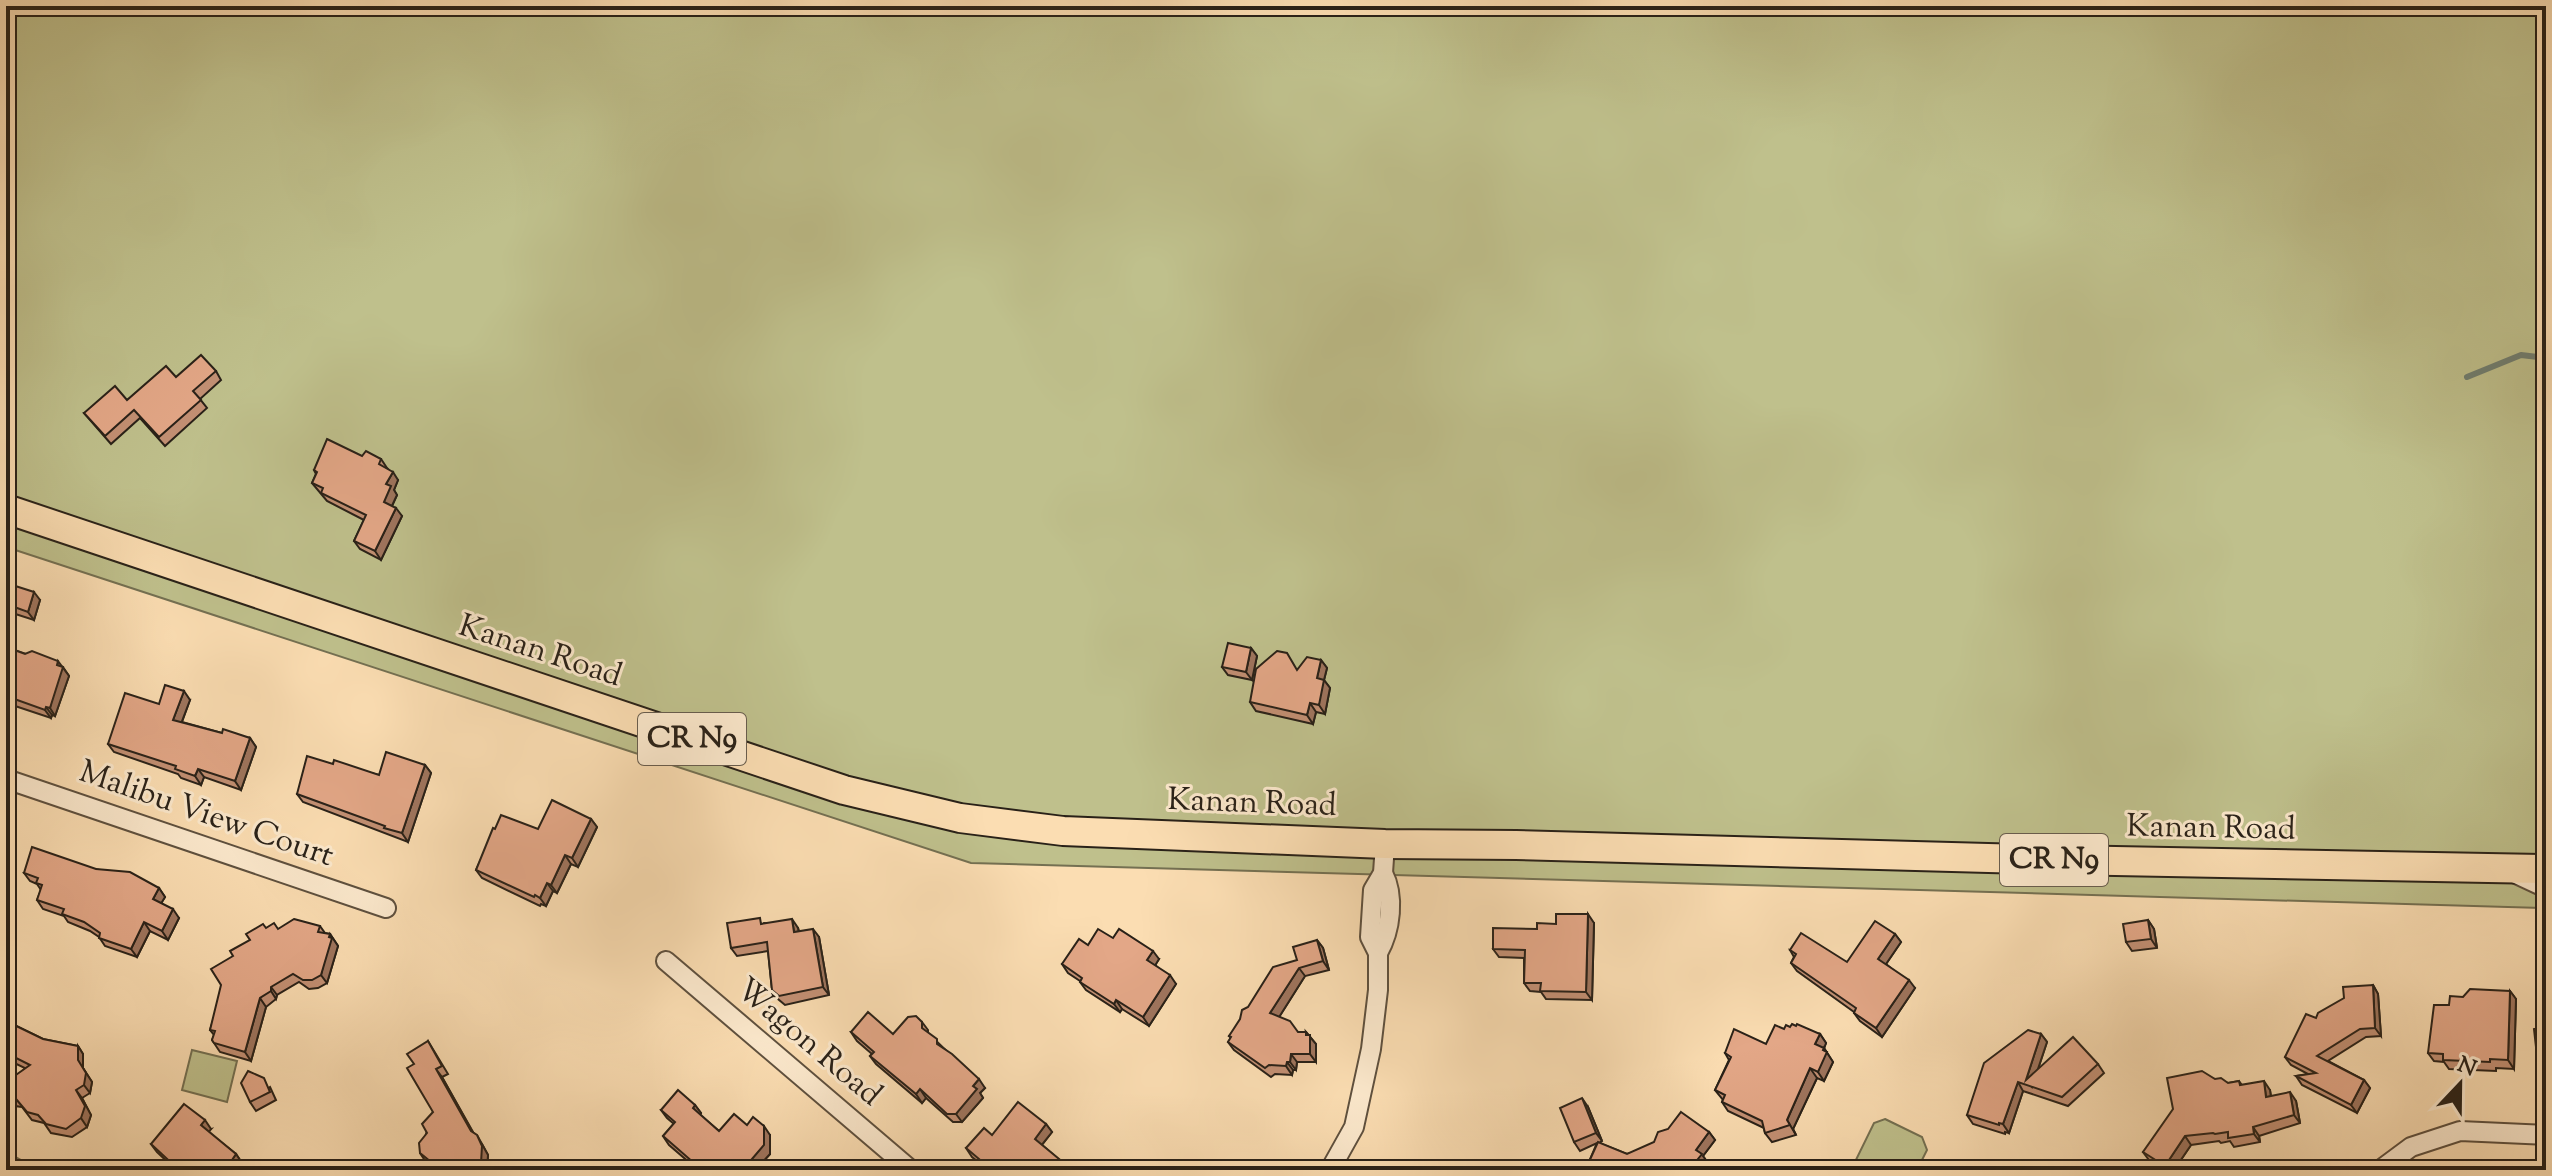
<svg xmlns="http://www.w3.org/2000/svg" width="2552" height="1176" font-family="'Sorts Mill Goudy',serif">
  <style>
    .green { fill: #bfc08c; stroke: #747052; stroke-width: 2 }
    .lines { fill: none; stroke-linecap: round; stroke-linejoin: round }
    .stream { stroke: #707e70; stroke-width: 6 }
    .minor-casing { stroke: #5e503e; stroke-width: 22 }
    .primary-casing { stroke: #292118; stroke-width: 32 }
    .minor { stroke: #fce9cd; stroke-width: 18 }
    .primary { stroke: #fbddb2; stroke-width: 28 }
    .wall { fill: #c39074; stroke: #292118; stroke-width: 2 }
    .shaded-wall { fill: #9f755e; stroke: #292118; stroke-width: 2 }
    .building { fill: #e3a787; stroke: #292118; stroke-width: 2 }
    .labels { text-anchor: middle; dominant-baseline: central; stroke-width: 6; stroke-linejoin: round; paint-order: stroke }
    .shield { fill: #fce9cd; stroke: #685d4e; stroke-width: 2 }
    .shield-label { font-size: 30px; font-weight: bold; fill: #292118 }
    .street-label { font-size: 32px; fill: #292118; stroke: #fce9cd }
  </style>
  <rect width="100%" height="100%" fill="#fbddb2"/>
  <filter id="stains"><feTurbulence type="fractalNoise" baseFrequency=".0025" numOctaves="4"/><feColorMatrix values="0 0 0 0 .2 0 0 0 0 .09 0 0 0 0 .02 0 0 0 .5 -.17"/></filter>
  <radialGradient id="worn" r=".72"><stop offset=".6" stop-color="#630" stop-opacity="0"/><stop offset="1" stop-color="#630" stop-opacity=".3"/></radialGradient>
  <g class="green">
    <polygon points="6,6 2546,6 2546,908 971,863 6,547"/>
    <polygon points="192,1050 237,1061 227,1102 182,1090"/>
    <polygon points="1885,1119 1922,1137 1927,1150 1917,1170 1851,1170 1874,1123"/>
    <polygon points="6,1152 39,1170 6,1170"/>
  </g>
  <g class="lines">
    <g class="stream">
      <polyline points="2105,6 2112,6"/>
      <polyline points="2467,377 2521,355 2546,358"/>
    </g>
    <defs>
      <g id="minor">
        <polyline points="6,779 386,908"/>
        <polyline points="2512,872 2546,888"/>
        <path d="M1378,953c13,-23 17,-57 5,-80"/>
        <polyline points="666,961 911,1170"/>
        <polyline points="1330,1170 1354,1127 1371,1049 1378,990 1378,953 1370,937 1373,890 1383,873 1385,844"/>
        <polyline points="2380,1170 2411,1147 2460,1131 2546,1135"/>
      </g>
      <polyline id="primary" points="6,509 844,790 960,818 1063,831 1385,844 1516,845 2062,860 2546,869"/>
    </defs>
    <use href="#minor" class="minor-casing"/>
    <use href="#primary" class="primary-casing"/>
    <use href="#minor" class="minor"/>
    <use href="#primary" class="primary"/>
  </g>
  <g class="wall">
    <polygon points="216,371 221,380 200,399 207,408 165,446 140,418 111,444 84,413 127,400 176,377"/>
    <polygon points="362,456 381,459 387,468 398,480 394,490 397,495 392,506 402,516 381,560 360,549 354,541 364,520 327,501 312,483 316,474 314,470"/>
    <polygon points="6,583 40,600 34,620 6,611"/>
    <polygon points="6,647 63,667 69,676 55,716 52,715 51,718 6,703"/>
    <polygon points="1251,648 1257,656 1252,680 1228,675 1222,667"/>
    <polygon points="1321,660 1327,668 1324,680 1330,688 1325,714 1316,712 1313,724 1256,711 1250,702 1298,669"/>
    <polygon points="190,700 182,722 222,733 250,738 256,747 241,790 204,777 201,785 181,778 178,774 114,752 108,744 159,704"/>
    <polygon points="333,764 379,775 425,765 431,773 408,842 303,802 297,794"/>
    <polygon points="591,819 597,827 578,867 571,864 557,893 553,891 546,906 541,904 540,906 482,878 476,870 495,829 538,829"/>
    <polygon points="96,869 159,888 165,897 161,903 179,918 168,940 150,931 137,957 105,946 99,937 90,931 68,922 64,916 43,909 37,900 41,890 37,884 30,881 24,873"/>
    <polygon points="2148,920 2154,929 2157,948 2132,951 2126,942"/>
    <polygon points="764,923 798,928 799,931 819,937 829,995 785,1005 778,999 772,990 768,951 737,956 731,948"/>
    <polygon points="1594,923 1592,1000 1546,999 1541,992 1530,991 1524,983 1524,958 1499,957 1493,949 1537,929 1556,924"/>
    <polygon points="320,926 325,933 330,934 338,946 327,983 318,988 309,989 299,982 277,995 276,999 266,1007 251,1061 220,1052 212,1040 214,1035 210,1030 233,956 250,940 278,929"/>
    <polygon points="1895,934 1901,942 1886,964 1915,988 1882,1037 1860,1021 1854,1013 1854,1012 1797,971 1791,963 1794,957 1790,950 1847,962"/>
    <polygon points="1317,940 1323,948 1329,970 1305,976 1279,1017 1298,1032 1306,1032 1316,1044 1316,1062 1297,1062 1296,1070 1293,1070 1292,1075 1275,1074 1271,1077 1234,1050 1228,1042 1231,1038 1229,1036 1297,960"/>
    <polygon points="1088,945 1159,959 1155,965 1176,984 1149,1026 1122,1009 1120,1012 1086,990 1080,982 1080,981 1068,973 1062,964"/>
    <polygon points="2373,985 2378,994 2381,1036 2366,1037 2328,1061 2364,1080 2370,1088 2357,1113 2302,1085 2296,1076 2308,1074 2291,1065 2285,1057 2316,1018"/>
    <polygon points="2510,991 2516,999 2514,1069 2496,1068 2496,1071 2449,1069 2444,1062 2434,1061 2428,1053 2463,997"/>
    <polygon points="6,1021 43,1039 78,1046 83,1054 83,1068 92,1082 90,1093 82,1098 91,1115 87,1127 72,1137 51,1133 44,1123 32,1120 22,1107 15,1106 6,1092 25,1068 6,1059"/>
    <polygon points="922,1022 928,1030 928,1033 985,1088 980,1093 983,1098 962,1122 953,1122 926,1098 922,1103 876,1064 870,1056 872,1054 857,1041 851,1032 893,1034"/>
    <polygon points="1790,1027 1820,1034 1826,1043 1824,1048 1833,1062 1824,1081 1817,1078 1793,1129 1796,1135 1772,1142 1765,1133 1764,1128 1728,1111 1722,1102 1723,1100 1715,1090 1729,1060 1725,1053 1766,1044 1784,1029"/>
    <polygon points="2546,1027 2546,1074 2544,1074 2538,1065"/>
    <polygon points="2041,1034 2047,1042 2038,1069 2098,1064 2104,1073 2068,1106 2023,1091 2009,1133 2005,1132 2005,1134 1973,1124 1967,1115"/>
    <polygon points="428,1041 448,1074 442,1077 473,1133 482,1144 488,1155 487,1170 436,1170 426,1162 420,1153 433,1112 414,1064"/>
    <polygon points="2215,1079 2228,1083 2239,1081 2242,1085 2270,1090 2271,1096 2296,1101 2300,1123 2259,1136 2260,1142 2234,1147 2230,1141 2221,1143 2219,1141 2191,1145 2174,1170 2164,1170 2149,1160 2143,1152"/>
    <polygon points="270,1087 276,1100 256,1111 250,1102"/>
    <polygon points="695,1105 701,1113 700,1115 719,1131 747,1125 770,1135 770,1154 759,1166 762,1170 698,1170 669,1145 663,1136 674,1124 667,1118 661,1110"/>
    <polygon points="1588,1107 1602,1141 1599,1143 1627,1154 1709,1132 1715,1140 1703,1156 1708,1163 1705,1167 1707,1169 1593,1170 1588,1164 1597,1143 1580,1151 1574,1142"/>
    <polygon points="1046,1124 1052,1132 1042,1145 1071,1170 988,1170 972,1157 966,1148 992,1135"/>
    <polygon points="211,1129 208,1132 236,1154 242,1163 238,1169 239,1170 176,1170 157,1152 151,1144"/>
  </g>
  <g class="shaded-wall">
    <polygon points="393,472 398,480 394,490 397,495 390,510 384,502 386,484"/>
    <polygon points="396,508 402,516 381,560 375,551"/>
    <polygon points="34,592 40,600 34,620 28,612"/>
    <polygon points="1251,648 1257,656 1252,680 1246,672"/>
    <polygon points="1321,660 1327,668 1324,680 1330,688 1325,714 1319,705 1317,678"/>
    <polygon points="58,661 69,676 55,716 50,708"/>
    <polygon points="184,691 190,700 179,729 173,720"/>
    <polygon points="1310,703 1316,712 1313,724 1307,715"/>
    <polygon points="46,707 52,715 51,718 45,710"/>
    <polygon points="250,738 256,747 241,790 235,781"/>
    <polygon points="425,765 431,773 408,842 402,833"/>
    <polygon points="198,769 204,777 201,785 195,776"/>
    <polygon points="591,819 597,827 578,867 572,858"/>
    <polygon points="565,855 571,864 557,893 551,885"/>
    <polygon points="547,883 553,891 546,906 540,898"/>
    <polygon points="159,888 165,897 159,907 153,899"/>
    <polygon points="173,909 179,918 168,940 162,931"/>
    <polygon points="1588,914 1594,923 1592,1000 1586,992"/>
    <polygon points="792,919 798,928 800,940 794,932"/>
    <polygon points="2148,920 2154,929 2157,948 2151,939"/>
    <polygon points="144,922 150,931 137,957 131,949"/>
    <polygon points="813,929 819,937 829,995 823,987"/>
    <polygon points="330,934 338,946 327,983 321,975"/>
    <polygon points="1895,934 1901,942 1884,967 1878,959"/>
    <polygon points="1317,940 1323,948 1329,970 1323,961"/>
    <polygon points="1153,951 1159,959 1153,969 1147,960"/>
    <polygon points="1299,968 1305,976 1276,1022 1270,1013"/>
    <polygon points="1170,975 1176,984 1149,1026 1143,1017"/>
    <polygon points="1909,980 1915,988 1882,1037 1876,1028"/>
    <polygon points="2373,985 2378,994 2381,1036 2375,1028"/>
    <polygon points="271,987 277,995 276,999 271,991"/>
    <polygon points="2510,991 2516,999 2514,1069 2508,1060"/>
    <polygon points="260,998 266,1007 251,1061 245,1052"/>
    <polygon points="1116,1000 1122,1009 1120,1012 1114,1004"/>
    <polygon points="1306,1032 1316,1044 1316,1062 1310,1054"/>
    <polygon points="1820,1034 1826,1043 1822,1054 1815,1044"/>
    <polygon points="2041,1034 2047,1042 2032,1087 2026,1080"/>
    <polygon points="78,1046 83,1054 83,1068 92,1082 90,1093 84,1085 78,1060"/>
    <polygon points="1824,1048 1833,1062 1824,1081 1818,1072"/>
    <polygon points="1291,1054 1297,1062 1296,1070 1290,1062"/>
    <polygon points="1287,1062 1293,1070 1292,1075 1286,1066"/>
    <polygon points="1810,1068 1817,1078 1793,1129 1796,1135 1787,1120"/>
    <polygon points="436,1069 442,1077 477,1139 471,1131"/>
    <polygon points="979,1079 985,1088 980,1093 983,1098 962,1122 956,1114 973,1086"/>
    <polygon points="2364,1080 2370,1088 2357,1113 2351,1105"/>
    <polygon points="2264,1081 2270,1090 2272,1106 2266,1097"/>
    <polygon points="2018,1082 2023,1091 2009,1133 2003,1124"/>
    <polygon points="920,1089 926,1098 922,1103 916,1094"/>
    <polygon points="76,1090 82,1098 91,1115 87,1127 81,1118"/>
    <polygon points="2290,1092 2296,1101 2300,1123 2294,1115"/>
    <polygon points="1582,1098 1588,1107 1602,1141 1596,1133"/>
    <polygon points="695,1105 701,1113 699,1116 693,1108"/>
    <polygon points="205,1120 211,1129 207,1134 201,1125"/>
    <polygon points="1046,1124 1052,1132 1040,1147 1035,1139"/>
    <polygon points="764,1126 770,1135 770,1154 759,1166 762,1170 757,1170 752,1159"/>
    <polygon points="2253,1127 2259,1136 2260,1142 2254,1134"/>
    <polygon points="1709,1132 1715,1140 1703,1156 1708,1163 1705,1167 1707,1169 1694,1170 1696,1150"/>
    <polygon points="477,1135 488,1155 487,1170 481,1163"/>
    <polygon points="2185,1136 2191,1145 2174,1170 2168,1170 2165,1166"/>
    <polygon points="236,1154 242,1163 237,1170 230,1163"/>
  </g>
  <g class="building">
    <polygon points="201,355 216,371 193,391 201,400 159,437 134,410 105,436 84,413 115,386 127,400 166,366 176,377"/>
    <polygon points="327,439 362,456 366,451 381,459 379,464 393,472 386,484 391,486 384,502 396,508 375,551 354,541 366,515 321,493 323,488 312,483 317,472 314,470"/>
    <polygon points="6,583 34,592 28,612 6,604"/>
    <polygon points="1228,643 1251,648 1246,672 1222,667"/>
    <polygon points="6,647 25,654 32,651 58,661 57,665 63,667 50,708 46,707 45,710 6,696"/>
    <polygon points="1277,651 1287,653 1297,670 1307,657 1321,660 1317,678 1324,680 1319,705 1310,703 1307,715 1250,702 1256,669"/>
    <polygon points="165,685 184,691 173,720 222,733 223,729 250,738 235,781 198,769 195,776 175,769 176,766 108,744 125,693 159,704"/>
    <polygon points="386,752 425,765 402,833 384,828 385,826 297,794 307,756 333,764 334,760 379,775"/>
    <polygon points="552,800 591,819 572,858 565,855 551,885 547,883 540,898 535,895 534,897 476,870 493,828 495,829 501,815 538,829"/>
    <polygon points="32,847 96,869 130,872 159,888 153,899 173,909 162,931 144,922 131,949 99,938 100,933 84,922 62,914 64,909 37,900 42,885 36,883 38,878 24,873"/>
    <polygon points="1556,914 1588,914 1586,992 1540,991 1541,983 1524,983 1525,950 1493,949 1493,928 1537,929 1537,923 1556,924"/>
    <polygon points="760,918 761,924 792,919 794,932 813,929 823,987 779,996 772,990 767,942 731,948 727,923"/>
    <polygon points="294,919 320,926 318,932 330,934 329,937 332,938 321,975 312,980 303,980 293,974 271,987 271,991 260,998 245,1052 214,1043 212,1040 215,1031 210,1030 221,985 211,969 233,956 230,951 250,940 246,934 263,924 266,928 274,923 278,929"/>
    <polygon points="2148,920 2151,939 2126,942 2123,924"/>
    <polygon points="1875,921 1895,934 1878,959 1909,980 1876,1028 1854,1013 1856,1008 1791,963 1796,954 1790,950 1801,933 1847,962"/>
    <polygon points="1098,929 1113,938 1119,929 1153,951 1147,960 1170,975 1143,1017 1116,1000 1114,1004 1080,982 1082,978 1062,964 1079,939 1088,945"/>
    <polygon points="1317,940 1323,961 1299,968 1270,1013 1290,1021 1298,1032 1306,1032 1306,1035 1310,1035 1310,1054 1291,1054 1290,1062 1287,1062 1286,1066 1269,1065 1265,1068 1228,1042 1231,1037 1229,1036 1240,1019 1242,1010 1248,1007 1273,967 1297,960 1293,947"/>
    <polygon points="2373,985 2375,1028 2360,1029 2317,1056 2364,1080 2351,1105 2296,1076 2316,1073 2285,1057 2306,1014 2316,1018 2318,1013 2344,998 2343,987"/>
    <polygon points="2470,989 2510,991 2508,1060 2490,1059 2490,1062 2443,1060 2443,1054 2428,1053 2434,1005 2449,1005 2450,996 2463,997"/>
    <polygon points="868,1012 893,1034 908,1017 916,1016 922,1022 922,1028 937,1039 937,1044 952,1054 979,1079 973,1086 977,1089 956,1114 947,1114 920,1089 916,1094 870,1056 874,1052 851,1032"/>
    <polygon points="6,1021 43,1039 78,1046 78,1060 86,1073 84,1085 76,1090 85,1106 81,1118 66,1129 46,1124 38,1115 27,1112 16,1099 9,1097 6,1092 6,1082 30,1065 6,1053"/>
    <polygon points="1792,1024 1796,1026 1797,1024 1820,1034 1815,1044 1824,1048 1823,1050 1827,1052 1818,1072 1810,1068 1787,1120 1790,1125 1765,1133 1762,1121 1722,1102 1725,1095 1715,1090 1731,1057 1725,1053 1734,1029 1766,1044 1775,1025 1784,1029 1786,1025 1790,1027"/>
    <polygon points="2546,1027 2546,1065 2538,1065 2534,1029"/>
    <polygon points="2028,1030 2041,1034 2026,1080 2073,1037 2098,1064 2062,1097 2018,1082 2003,1124 1999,1123 1999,1125 1967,1115 1984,1063"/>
    <polygon points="428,1041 442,1066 436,1069 471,1131 477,1135 482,1146 481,1163 473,1170 436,1170 431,1162 420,1153 419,1143 427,1133 422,1124 433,1112 407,1068 414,1064 407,1054"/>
    <polygon points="248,1071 264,1078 270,1092 250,1102 241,1083"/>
    <polygon points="2202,1071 2215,1079 2221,1078 2228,1083 2239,1081 2240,1085 2264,1081 2266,1097 2290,1092 2294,1115 2253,1127 2254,1134 2228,1138 2228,1132 2215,1134 2213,1133 2185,1136 2165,1166 2143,1152 2173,1109 2167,1078"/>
    <polygon points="678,1090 695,1105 693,1108 719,1131 734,1114 747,1125 753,1117 764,1126 764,1145 752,1159 757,1164 757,1170 702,1170 663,1136 675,1122 661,1110"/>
    <polygon points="1582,1098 1596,1133 1574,1142 1560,1108"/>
    <polygon points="1018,1102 1046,1124 1035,1139 1070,1168 1068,1170 992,1170 966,1148 984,1128 992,1135"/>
    <polygon points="184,1104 205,1120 201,1125 236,1154 230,1163 239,1170 179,1170 151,1144"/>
    <polygon points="1681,1112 1709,1132 1696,1150 1702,1154 1698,1159 1701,1161 1694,1170 1602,1170 1588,1164 1598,1142 1627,1154 1654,1142 1658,1132 1668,1129"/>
    <polygon points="2476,1162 2490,1170 2471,1170"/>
  </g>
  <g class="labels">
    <g class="shield">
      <rect x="638" y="713" width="108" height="52" rx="6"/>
      <rect x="2000" y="834" width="108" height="52" rx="6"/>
    </g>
    <g class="shield-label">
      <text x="692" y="739">CR N9</text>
      <text x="2054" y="860">CR N9</text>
    </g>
    <g class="street-label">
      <text transform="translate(540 652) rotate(18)">Kanan Road</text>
      <text transform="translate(1252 804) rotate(2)">Kanan Road</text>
      <text transform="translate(206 815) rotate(19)">Malibu View Court</text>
      <text transform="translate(2211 829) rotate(1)">Kanan Road</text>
      <text transform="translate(808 1043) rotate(40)">Wagon Road</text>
    </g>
  </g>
  <rect width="2552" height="1176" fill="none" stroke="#fbddb2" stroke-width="32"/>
  <rect x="8" y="8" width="2536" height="1160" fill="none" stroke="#292118" stroke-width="4"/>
  <rect x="16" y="16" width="2520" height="1144" fill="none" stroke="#292118" stroke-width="2"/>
  <g transform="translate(2460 1084) rotate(22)" stroke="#fce9cd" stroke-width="6" paint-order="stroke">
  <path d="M0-6L14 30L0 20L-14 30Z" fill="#292118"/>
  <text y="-12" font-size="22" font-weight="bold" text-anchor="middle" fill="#292118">N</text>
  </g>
  <rect width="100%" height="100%" filter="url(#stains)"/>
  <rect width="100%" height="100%" fill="url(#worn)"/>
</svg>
